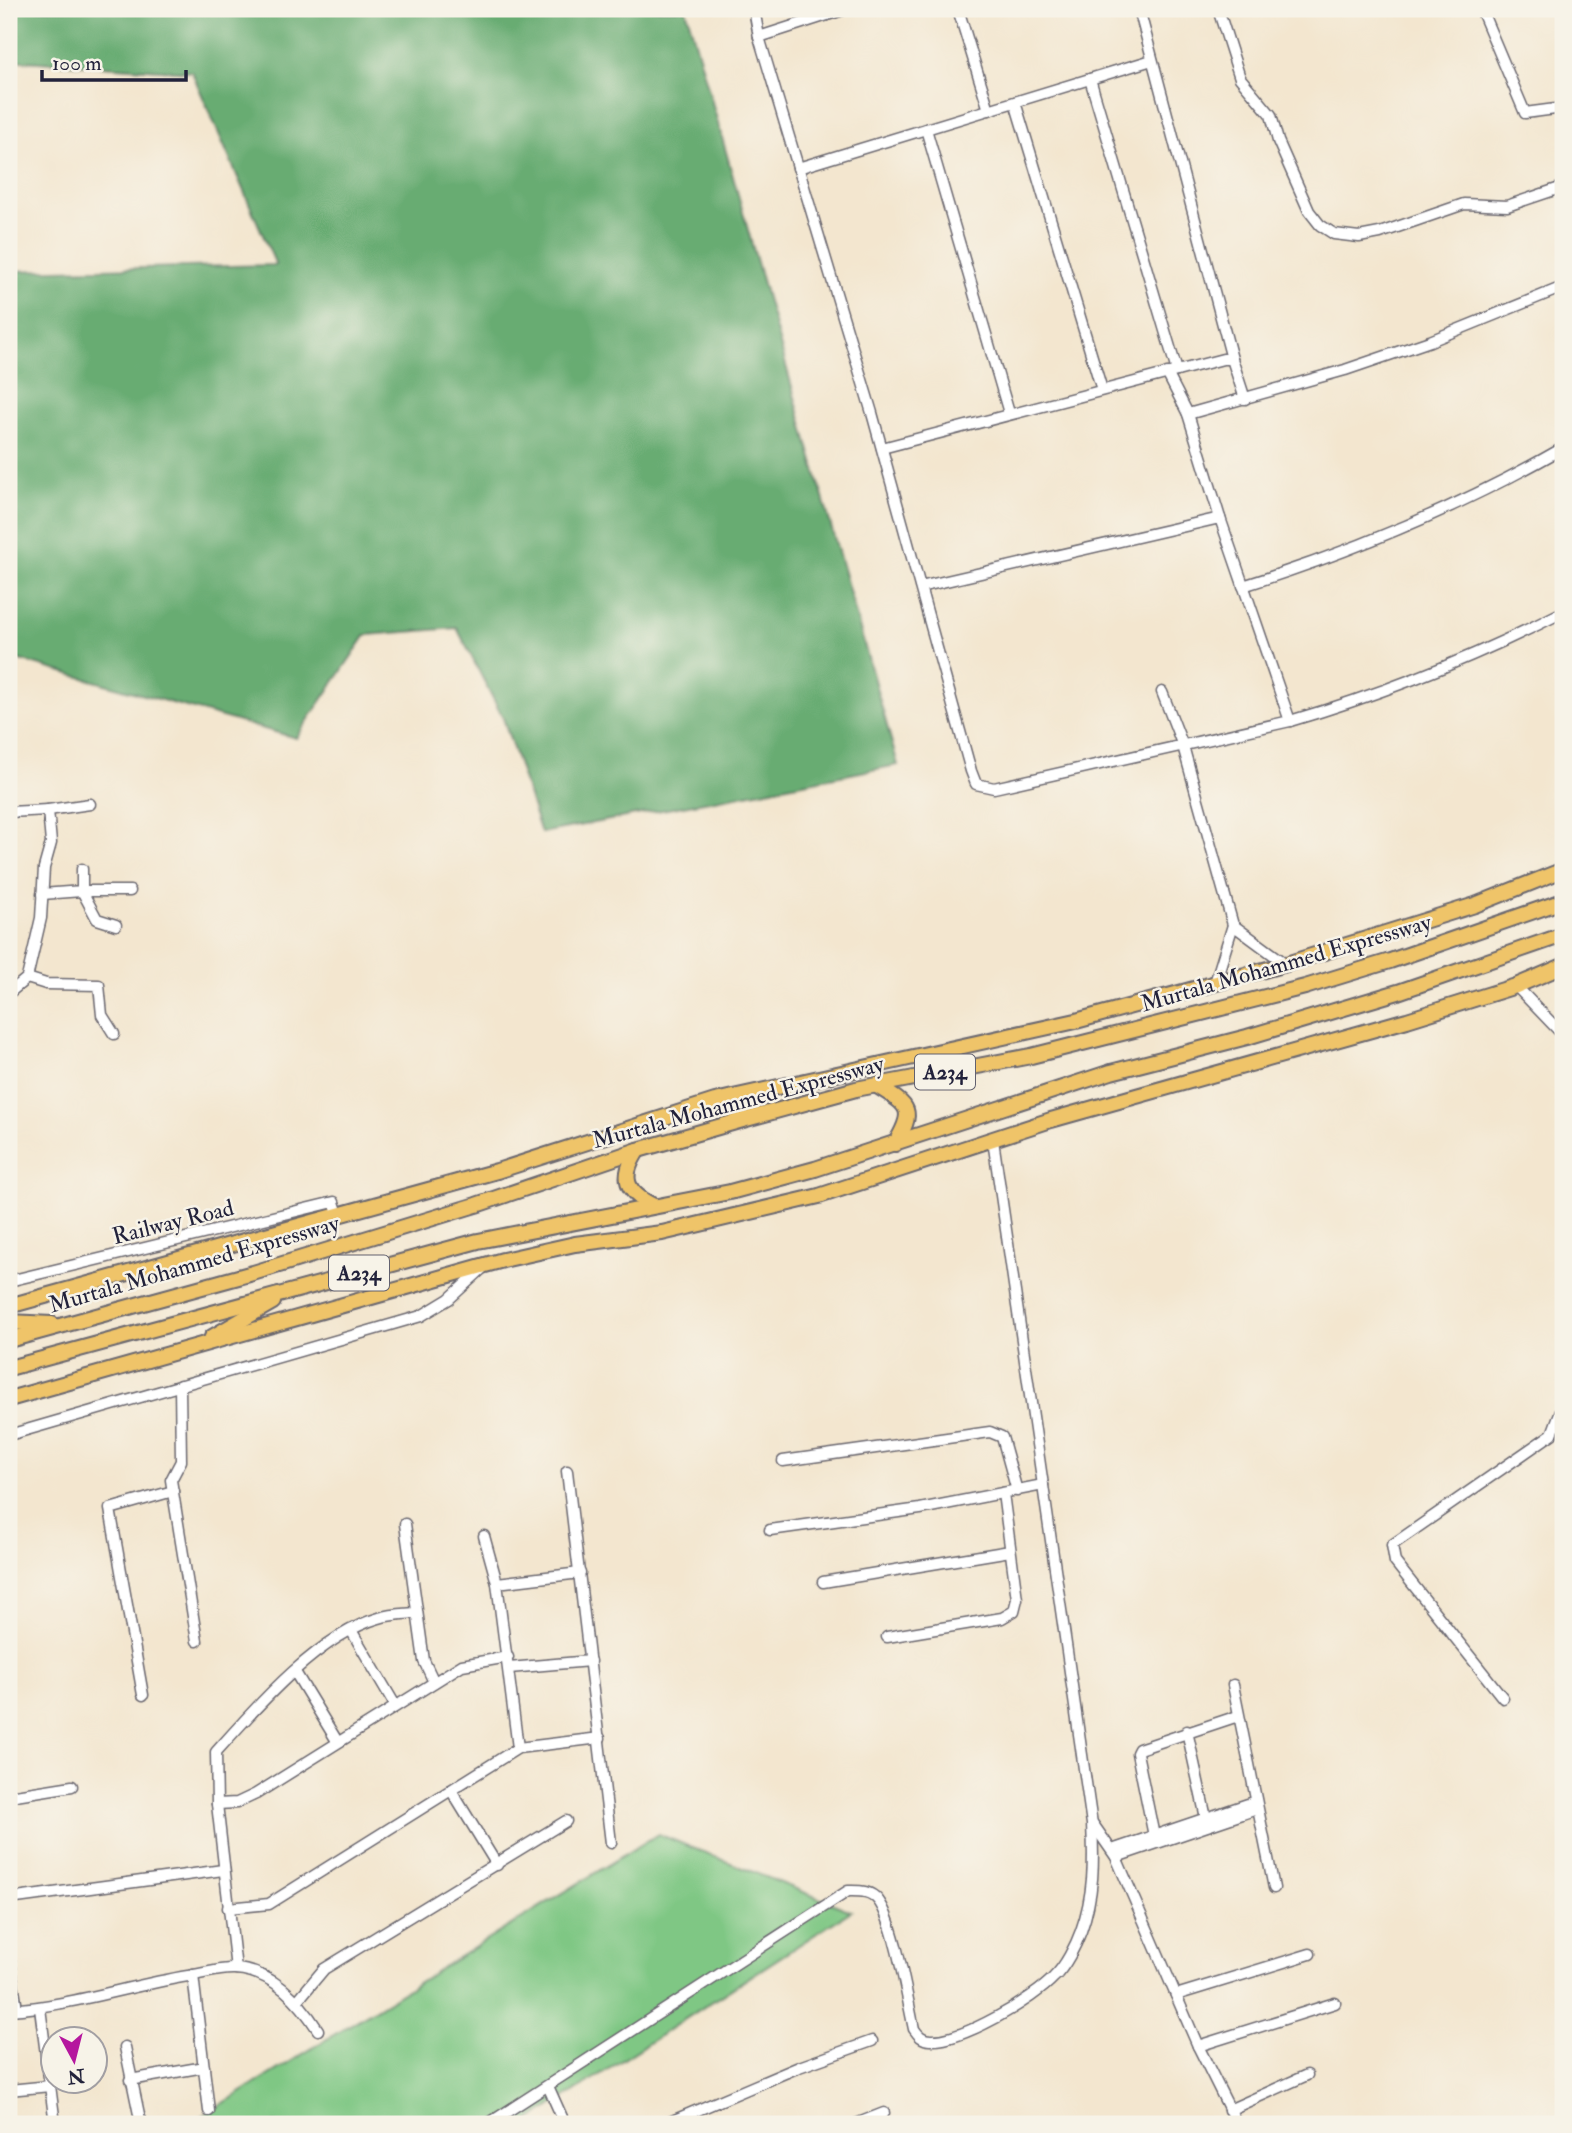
<svg xmlns="http://www.w3.org/2000/svg" width="1572" height="2133" font-family="'IM FELL Double Pica',serif">
  <style>
    .green { fill: #7fc784; stroke: #507460; stroke-width: 2 }
    .forest { fill: #67ac72; stroke: #446756; stroke-width: 2 }
    .lines { fill: none; stroke-linecap: round; stroke-linejoin: round }
    .minor-casing { stroke: #6b676f; stroke-width: 13 }
    .highway-casing { stroke: #6b676f; stroke-width: 18 }
    .minor { stroke: #fff; stroke-width: 10 }
    .highway { stroke: #efc469; stroke-width: 14 }
    .labels { text-anchor: middle; dominant-baseline: central; stroke-width: 5; stroke-linejoin: round; paint-order: stroke }
    .shield { fill: #f7f3e8; stroke: #62616f; stroke-width: 2 }
    .shield-label { font-size: 21px; font-weight: bold; fill: #22223b }
    .street-label { font-size: 23px; fill: #22223b; stroke: #f7f3e8 }
  </style>
  <rect width="100%" height="100%" fill="#f7f3e8"/>
  <filter id="ink" filterUnits="userSpaceOnUse"><feTurbulence type="fractalNoise" baseFrequency=".0143" numOctaves="2"/><feDisplacementMap in="SourceGraphic" scale="14" xChannelSelector="R" yChannelSelector="G"/><feConvolveMatrix kernelMatrix="1 2 1 2 8 2 1 2 1" color-interpolation-filters="sRGB"/></filter>
  <filter id="wash" filterUnits="userSpaceOnUse"><feTurbulence type="fractalNoise" baseFrequency=".00686" numOctaves="4" result="noise"/><feDisplacementMap in="SourceGraphic" scale="28" xChannelSelector="R" yChannelSelector="G"/><feGaussianBlur stdDeviation="1.57" result="paint"/><feColorMatrix in="noise" values="0 0 0 0 0 0 0 0 0 0 0 0 0 0 0 0 0 1.4 0 .05"/><feComposite in="paint" operator="in"/></filter>
  <g filter="url(#wash)">
    <rect width="100%" height="100%" fill="#f3e6cf"/>
    <polygon class="green" points="658,1834 851,1911 524,2124 190,2124"/>
    <polygon class="forest" points="11,9 686,9 898,765 541,833 503,718 457,628 366,635 296,738 9,657 9,271 276,265 192,72 9,60"/>
  </g>
  <g filter="url(#ink)">
    <g class="lines">
      <defs>
        <g id="minor">
          <polyline points="754,9 759,37 872,413 971,771 976,784 994,788 1290,721 1220,518 920,587"/>
          <polyline points="958,9 989,110"/>
          <polyline points="1139,9 1232,359"/>
          <polyline points="1218,9 1240,78 1271,115 1278,141 1309,211 1320,225 1334,234 1359,237 1380,233 1464,204 1507,206 1563,187"/>
          <polyline points="1481,9 1525,113 1563,108"/>
          <polyline points="759,37 846,9"/>
          <polyline points="1090,79 1177,371"/>
          <polyline points="1015,102 1102,390"/>
          <polyline points="926,129 1009,413"/>
          <polyline points="798,168 1152,60"/>
          <polyline points="1167,373 1188,414 1220,518"/>
          <polyline points="1188,414 1345,370 1430,341 1563,287"/>
          <polyline points="882,448 1223,359 1232,359 1245,399"/>
          <path d="M1243,586c111,-35 219,-80 320,-138"/>
          <polyline points="1162,692 1183,746 1233,925 1215,983"/>
          <path d="M1290,721c95,-28 185,-64 273,-109"/>
          <polyline points="48,810 90,804"/>
          <polyline points="9,812 48,810 51,843 44,868 41,918 27,978 9,993"/>
          <polyline points="42,894 82,891 82,869"/>
          <polyline points="116,925 97,919 82,891 130,891"/>
          <polyline points="1233,925 1286,964"/>
          <polyline points="27,978 46,984 99,985 102,1015 114,1034"/>
          <polyline points="1516,986 1563,1035"/>
          <polyline points="9,1281 334,1202 338,1214"/>
          <polyline points="180,1385 181,1461 171,1480 197,1641"/>
          <polyline points="9,1435 421,1316 449,1299 485,1266"/>
          <polyline points="783,1461 990,1432 1002,1437 1017,1491"/>
          <polyline points="567,1471 611,1843"/>
          <polyline points="405,1524 424,1661 434,1682"/>
          <polyline points="770,1530 920,1509 1043,1485"/>
          <polyline points="484,1536 497,1583"/>
          <polyline points="823,1582 1010,1551"/>
          <polyline points="351,1630 395,1705"/>
          <polyline points="887,1637 1002,1618 1014,1611 1017,1599 1003,1493"/>
          <polyline points="509,1668 590,1661"/>
          <polyline points="295,1672 337,1741"/>
          <polyline points="1233,1685 1274,1888"/>
          <polyline points="143,1695 110,1509 173,1491"/>
          <polyline points="1503,1698 1395,1562 1392,1545 1552,1434 1563,1405"/>
          <polyline points="1187,1731 1206,1818"/>
          <polyline points="518,1748 497,1583 580,1573"/>
          <polyline points="451,1790 497,1865"/>
          <polyline points="9,1796 72,1786"/>
          <polyline points="217,1804 237,1803 256,1794 462,1665 508,1657"/>
          <polyline points="1093,1824 1116,1857 1198,2046 1237,2124"/>
          <polyline points="1154,1836 1137,1753 1139,1749 1238,1716"/>
          <polyline points="1112,1850 1254,1802"/>
          <polyline points="1116,1857 1257,1809"/>
          <polyline points="9,1899 223,1870"/>
          <polyline points="228,1908 269,1904 518,1748 600,1738"/>
          <polyline points="9,1956 17,2009"/>
          <path d="M236,1969l-19,-165 -1,-52c41,-46 103,-117 163,-134 12,-4 26,-4 38,-5"/>
          <polyline points="193,1975 209,2111"/>
          <polyline points="1176,1995 1310,1954"/>
          <polyline points="298,2000 324,1969 566,1821"/>
          <polyline points="40,2008 55,2124"/>
          <path d="M9,2010c60,-4 119,-24 179,-34 14,-2 33,-8 47,-7 38,2 65,33 83,61"/>
          <polyline points="1198,2046 1335,2003"/>
          <polyline points="125,2047 141,2124"/>
          <polyline points="130,2080 204,2067"/>
          <polyline points="548,2086 565,2124"/>
          <polyline points="9,2090 50,2086"/>
          <polyline points="1229,2110 1307,2075"/>
          <path d="M488,2124l360,-233c11,0 22,-1 30,9 17,22 29,98 36,129 4,6 8,11 17,11 30,2 103,-41 123,-63 11,-10 22,-32 27,-46 13,-36 13,-70 11,-107l-99,-684"/>
          <polyline points="665,2124 799,2067 872,2041"/>
          <polyline points="856,2124 884,2113"/>
        </g>
        <g id="highway">
          <path d="M877,1086c32,20 39,23 18,58"/>
          <path d="M638,1150c-18,27 -13,42 16,56"/>
          <polyline points="9,1306 497,1171 715,1101 1076,1021 1286,964 1475,905 1563,870"/>
          <polyline points="9,1322 52,1324"/>
          <polyline points="212,1337 273,1302"/>
          <polyline points="9,1340 253,1273 476,1205 638,1150 739,1121 856,1089 1031,1056 1305,987 1390,961 1563,901"/>
          <polyline points="9,1368 478,1241 730,1192 815,1169 1111,1072 1247,1037 1398,992 1563,935"/>
          <polyline points="9,1399 503,1260 575,1244 662,1233 819,1196 1051,1120 1407,1020 1516,986 1563,966"/>
        </g>
      </defs>
      <use href="#minor" class="minor-casing"/>
      <use href="#highway" class="highway-casing"/>
      <use href="#minor" class="minor"/>
      <use href="#highway" class="highway"/>
    </g>
  </g>
  <g class="labels">
    <g class="shield">
      <rect x="915" y="1054.5" width="60" height="35" rx="5"/>
      <rect x="329" y="1255.5" width="60" height="35" rx="5"/>
    </g>
    <g class="shield-label">
      <text x="945" y="1072">A234</text>
      <text x="359" y="1273">A234</text>
    </g>
    <g class="street-label">
      <text transform="translate(1286 963) rotate(-16)">Murtala Mohammed Expressway</text>
      <text transform="translate(738 1102) rotate(-15)">Murtala Mohammed Expressway</text>
      <text transform="translate(173 1222) rotate(-14)">Railway Road</text>
      <text transform="translate(194 1264) rotate(-16)">Murtala Mohammed Expressway</text>
    </g>
  </g>
  <rect width="1572" height="2133" fill="none" stroke="#f7f3e8" stroke-width="35"/>
  <g transform="translate(74 2060) rotate(173)"><circle r="33" fill="#f7f3e8" stroke="#a29fa3" stroke-width="2"/>
  <path d="M0-5L12 26L0 18L-12 26Z" fill="#b5179e"/>
  <text y="-10" font-size="19" font-weight="bold" text-anchor="middle" fill="#22223b">N</text>
  </g>
  <path d="M42 70v10h144v-10" fill="none" stroke="#22223b" stroke-width="3.5"/>
  <text x="52" y="70" font-size="21" fill="#22223b" stroke="#f7f3e8" stroke-width="5" paint-order="stroke">100 m</text>
</svg>
